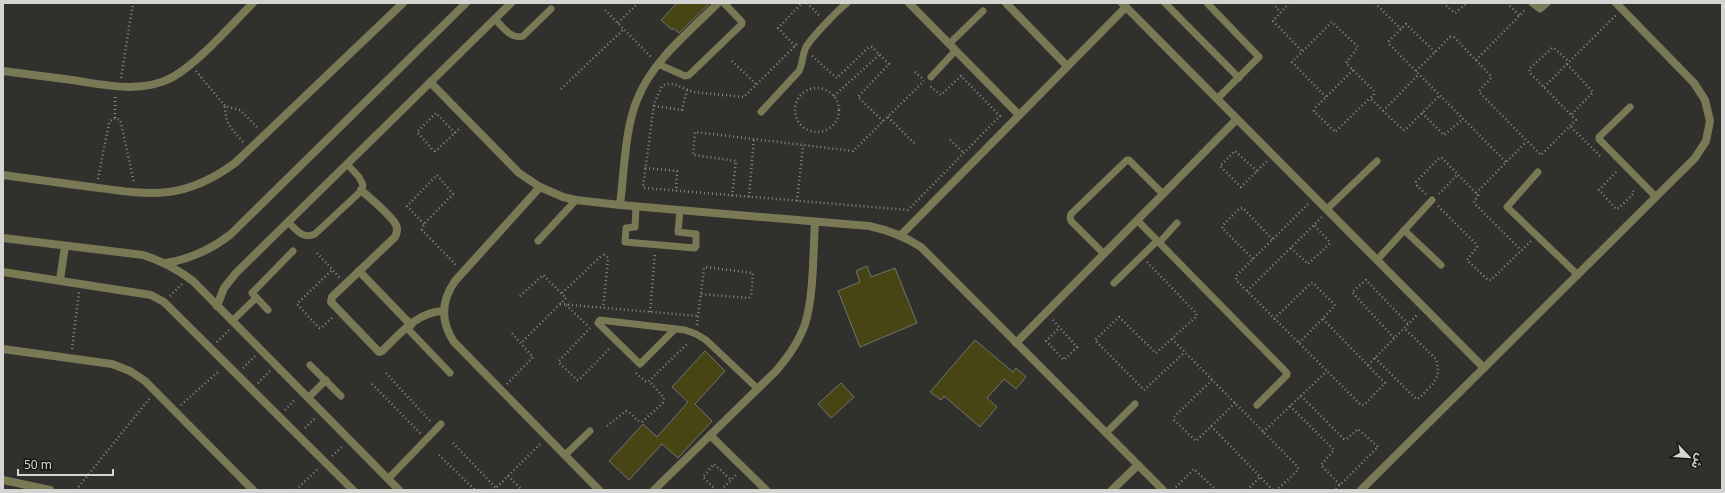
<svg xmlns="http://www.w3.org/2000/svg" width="1725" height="493" font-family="'Noto Sans','Noto Sans Arabic',sans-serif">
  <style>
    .building { fill: #484515; stroke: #73736e }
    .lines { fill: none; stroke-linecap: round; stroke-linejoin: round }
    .path { stroke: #878784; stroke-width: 2.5; stroke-dasharray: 1 3; stroke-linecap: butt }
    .service { stroke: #7a7956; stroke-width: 7 }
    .minor { stroke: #7a7956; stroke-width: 8 }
  </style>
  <rect width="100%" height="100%" fill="#30302c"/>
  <g class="building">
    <polygon points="677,3 710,3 679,33 673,28 672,30 661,20"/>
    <polygon points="867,266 871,277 895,268 917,323 860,347 838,291 860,282 856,271"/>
    <polygon points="975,340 1013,372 1016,368 1026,377 1016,389 1004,379 987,398 997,407 980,427 944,396 941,400 930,392"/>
    <polygon points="705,351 725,371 695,404 712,421 678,458 662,444 629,480 609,461 643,424 657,437 688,402 672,387"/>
    <polygon points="841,383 854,397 831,418 818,404"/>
  </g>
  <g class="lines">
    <g class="path">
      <polyline points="807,3 821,17"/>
      <polyline points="1273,3 1280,12"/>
      <polyline points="1289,3 1273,21 1302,51"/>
      <polyline points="1375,3 1401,29"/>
      <polyline points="1443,3 1455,13 1467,3"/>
      <polyline points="1507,3 1520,16"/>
      <polyline points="605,10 652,58"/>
      <polyline points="618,23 638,3"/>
      <polyline points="797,44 744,97 693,92 673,84 667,84 662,86 654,104 643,187 645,188 908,210 1000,116 961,76 941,95 930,86"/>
      <polyline points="795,46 778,28 802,3"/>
      <polyline points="1435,52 1406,24 1389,41 1389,44 1506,162"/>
      <polyline points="812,56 837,78 869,47 872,47 889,64 858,97 883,121"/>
      <polyline points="1476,60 1526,9"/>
      <polyline points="732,61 756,84"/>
      <polyline points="1567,64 1593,92 1571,115"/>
      <polyline points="1353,70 1315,108 1314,111 1335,132 1370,98"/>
      <polyline points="196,71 225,106"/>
      <polyline points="1416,71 1450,37 1454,37 1491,76 1491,78 1480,90 1479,92 1541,155 1576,120 1530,73 1529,69 1552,48 1554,48 1569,62"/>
      <polyline points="915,72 922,78"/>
      <polyline points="121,78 133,3"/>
      <polyline points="1544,87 1616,15"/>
      <circle cx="817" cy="110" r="22"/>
      <polyline points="561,89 624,29"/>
      <polyline points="834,96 880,54"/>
      <polyline points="1326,97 1292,62 1332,22 1358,47 1346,63 1374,91 1374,95 1370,98 1403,130 1406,129 1440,95"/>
      <polyline points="654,106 682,110 687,90"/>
      <polyline points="1383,111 1419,74"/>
      <polyline points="1422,113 1444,135 1463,119"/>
      <polyline points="888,117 916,145"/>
      <polyline points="115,118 115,95"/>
      <polyline points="1571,127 1600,156"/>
      <polyline points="455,133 436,113 417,132 432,149 435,151 438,149 461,127"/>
      <polyline points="950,140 964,153"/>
      <path d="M243,142c-11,-13 -18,-18 -18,-36l15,4 18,18"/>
      <polyline points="645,168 677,171 676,191"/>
      <polyline points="1257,171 1235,151 1220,166 1241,187 1267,161"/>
      <polyline points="1616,172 1599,190 1616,209 1619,208 1634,193 1633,190"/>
      <polyline points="98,179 109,123 110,121 115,118 120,120 121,123 134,183"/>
      <polyline points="1476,193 1526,142"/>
      <polyline points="1426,194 1417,186 1416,182 1439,158 1442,158 1478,195 1478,196 1474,201 1474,203 1521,250"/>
      <polyline points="1439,194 1458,174"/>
      <polyline points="732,196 736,161 693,155 695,132 853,151 924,81"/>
      <polyline points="749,197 754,138"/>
      <polyline points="797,201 803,145"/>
      <polyline points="1308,204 1236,276 1236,280 1361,405 1364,405 1385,383 1323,319"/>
      <polyline points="1438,206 1476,244 1477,247 1467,260 1488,280 1491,280 1531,241"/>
      <polyline points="424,224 407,206 437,175 453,194 424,224 422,230 457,266"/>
      <polyline points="1291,248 1308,264 1329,244 1330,242 1314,225"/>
      <polyline points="317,253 340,278"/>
      <polyline points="1253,259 1222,228 1223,225 1240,208 1243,208 1273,240"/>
      <polyline points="1147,262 1196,313 1197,316 1156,353 1119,317 1095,340 1144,390 1185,352"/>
      <polyline points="1247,291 1322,217"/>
      <polyline points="562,293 600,257 604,255 608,258 608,260 603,308"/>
      <polyline points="170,296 182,284"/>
      <polyline points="520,296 543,275 566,298 521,343"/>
      <polyline points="560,304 698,316"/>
      <polyline points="566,305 588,326"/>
      <polyline points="650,312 655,253"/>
      <polyline points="332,318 321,328 319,328 297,304 332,270"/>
      <polyline points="1274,319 1311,283 1313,283 1334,304 1335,306 1299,343"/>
      <polyline points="1053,320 1077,347 1064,360 1046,341 1059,328"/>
      <polyline points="697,325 704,268 705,267 753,273 751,296 749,298 700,294"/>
      <polyline points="590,328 559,361 559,363 577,380 579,380 610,348"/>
      <polyline points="1394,338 1352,292 1366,280 1408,324"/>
      <polyline points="1172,339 1298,467 1298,470 1277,490"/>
      <polyline points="217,342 229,330"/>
      <polyline points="72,349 79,292"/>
      <path d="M1375,358l41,41c4,-1 7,-4 10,-8 10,-9 15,-18 10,-32l-32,-31"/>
      <polyline points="1368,365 1418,314"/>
      <polyline points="243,368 255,356"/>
      <polyline points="386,373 430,421"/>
      <polyline points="636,373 645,381 648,382 687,344"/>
      <polyline points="1212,380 1174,417 1174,420 1196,441 1235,403"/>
      <polyline points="258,383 270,371"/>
      <polyline points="372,384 421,434"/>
      <polyline points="507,384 533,357 510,331"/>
      <polyline points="1301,396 1344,439 1347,439 1358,429 1378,447 1335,490"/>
      <polyline points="181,405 219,371"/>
      <polyline points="1290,406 1334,450 1321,465 1340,485"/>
      <polyline points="285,410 295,399"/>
      <path d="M607,426l19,-15c7,2 8,10 16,11l21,-19 1,-5 -15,-17"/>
      <polyline points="1211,426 1273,490"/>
      <polyline points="305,428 315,418"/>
      <polyline points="1263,432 1327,371"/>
      <polyline points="453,443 496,488"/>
      <polyline points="439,455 475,490"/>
      <polyline points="332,456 343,446"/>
      <polyline points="508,476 522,490"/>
      <polyline points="76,490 150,398"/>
      <polyline points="296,490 318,469"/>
      <polyline points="494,490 540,444"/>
      <polyline points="716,490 703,477 714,464 731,480"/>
      <polyline points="721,490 737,474"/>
      <polyline points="1173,490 1194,469 1216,490"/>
      <polyline points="1247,490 1260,477"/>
    </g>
    <g class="service">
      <polyline points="1165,3 1239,78"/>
      <polyline points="1207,3 1259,57 1217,99"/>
      <polyline points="1532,3 1540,9 1547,3"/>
      <path d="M495,19c7,7 16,21 28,17l28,-27"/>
      <polyline points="949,44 983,11"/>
      <polyline points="658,64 685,76 689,75 742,24 742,22 724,3"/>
      <polyline points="931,77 955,51"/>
      <polyline points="1630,107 1599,137 1599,139 1656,197"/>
      <path d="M761,112l38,-41c4,-7 3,-16 7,-24 5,-9 32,-37 41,-44"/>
      <polyline points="1538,172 1507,207 1578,275"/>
      <polyline points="636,206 635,227 626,228 625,242 695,248 696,246 696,234 678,232 680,210"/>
      <polyline points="1327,209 1377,161"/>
      <polyline points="1137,220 1287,373 1287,375 1257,405"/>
      <path d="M288,222c8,7 15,18 27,12l45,-42 2,-3 1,-4 -4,-8 -12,-13"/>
      <polyline points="1404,230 1441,265"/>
      <polyline points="538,241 576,200"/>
      <polyline points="1159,243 1177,223"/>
      <polyline points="1104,254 1071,221 1070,217 1071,214 1127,160 1129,160 1163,194"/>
      <polyline points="1377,260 1432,200"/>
      <polyline points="1114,283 1157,241"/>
      <polyline points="268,310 252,293 293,251"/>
      <polyline points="232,321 256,298"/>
      <polyline points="407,328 450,373"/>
      <polyline points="675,329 640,364 598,323 600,320 685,330 696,334 706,340 758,389"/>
      <polyline points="310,365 341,396"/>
      <polyline points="308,398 326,380"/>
      <polyline points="1106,433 1135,404"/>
      <polyline points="565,455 590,431"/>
      <polyline points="388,479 441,424"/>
    </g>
    <g class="minor">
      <polyline points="909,3 1019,115"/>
      <polyline points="1006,3 1067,66"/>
      <polyline points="1122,3 1484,368"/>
      <path d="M3,71c23,3 46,6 69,9 33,5 70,14 101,-3 27,-16 57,-51 80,-74"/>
      <path d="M430,82l89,91 21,14 23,10 13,3 44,5 249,21c19,4 35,10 52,21l242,243"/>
      <path d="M3,175c29,4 58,8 88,12 60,8 92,14 144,-24l168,-160"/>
      <path d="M540,187l-85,94c-14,20 -15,40 -1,61l145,148"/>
      <path d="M361,190c8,7 32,27 35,35 2,4 1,8 -1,12l-63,60 -1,5 48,50 3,-1c18,-17 35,-39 61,-40"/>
      <path d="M620,205c4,-31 5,-77 17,-105 15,-39 52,-68 81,-97"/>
      <polyline points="901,235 1126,7"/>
      <path d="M3,238l140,17c19,6 34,14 50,26l206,209"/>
      <path d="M166,263c25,-4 46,-14 65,-29l235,-231"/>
      <polyline points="359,271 411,325"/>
      <polyline points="3,272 151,295 164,302 353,490"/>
      <polyline points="60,280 65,246"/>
      <polyline points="217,306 224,288 236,273 511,3"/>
      <polyline points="1016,343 1237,119"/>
      <polyline points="3,349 112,364 130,371 145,381 253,490"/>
      <polyline points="710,435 766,490"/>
      <polyline points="3,480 50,490"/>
      <path d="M654,490l122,-119c12,-14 23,-29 29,-47 9,-28 8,-72 10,-102"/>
      <polyline points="1112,490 1138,465"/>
      <polyline points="1361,490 1695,158 1706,141 1710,121 1705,100 1694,83 1616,3"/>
    </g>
  </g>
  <rect width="1725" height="493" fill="none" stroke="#d4d4d2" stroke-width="8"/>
  <g transform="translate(1689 457) rotate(115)" stroke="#181816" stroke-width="3" paint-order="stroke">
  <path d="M0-3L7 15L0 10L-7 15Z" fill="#d4d4d2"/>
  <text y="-6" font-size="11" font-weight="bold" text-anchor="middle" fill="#d4d4d2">ش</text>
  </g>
  <path d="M18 469v6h95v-6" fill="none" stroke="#d4d4d2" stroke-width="2"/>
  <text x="24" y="469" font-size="12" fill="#d4d4d2" stroke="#181816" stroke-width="3" paint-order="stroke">50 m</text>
</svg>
